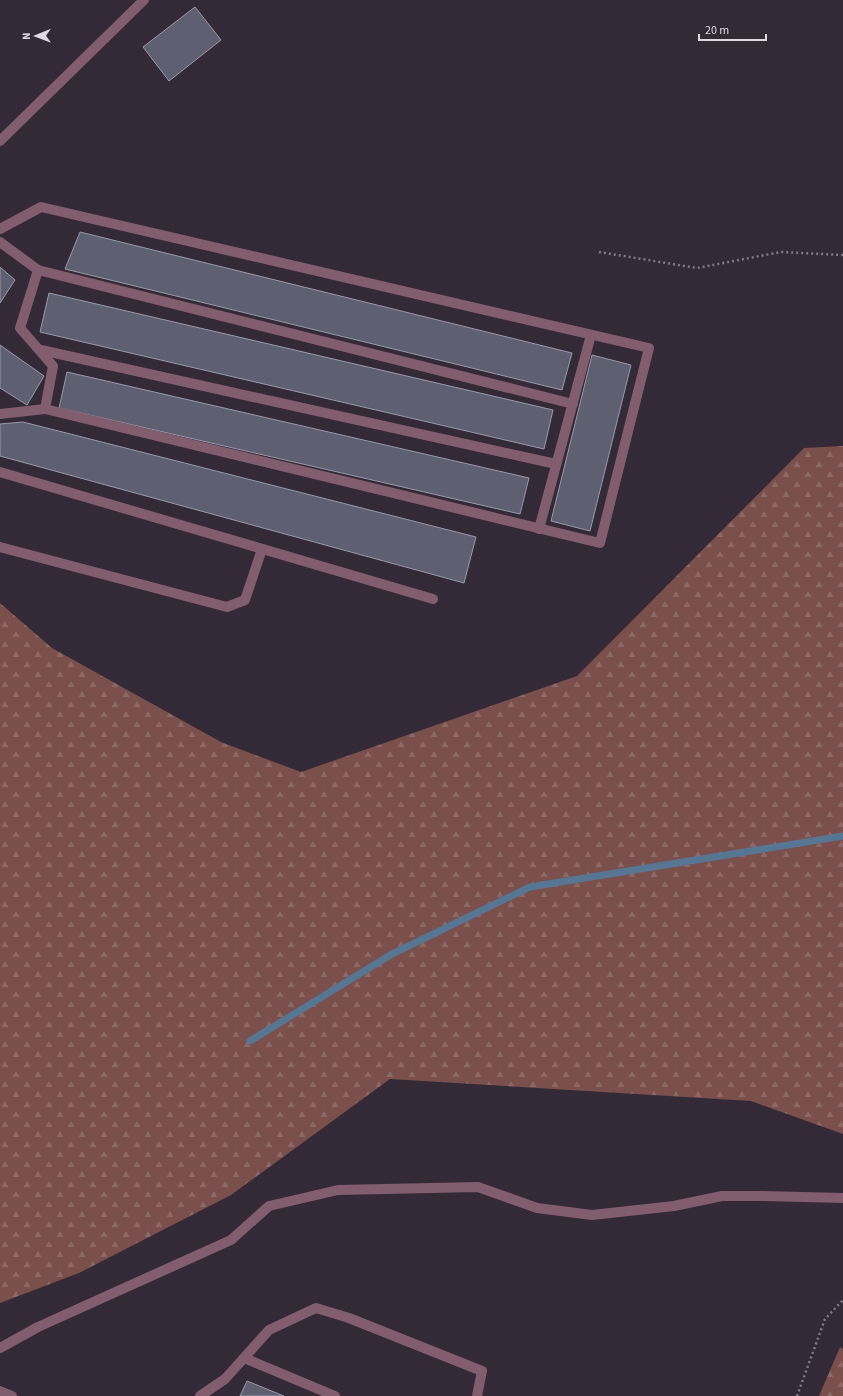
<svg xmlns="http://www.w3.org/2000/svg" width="843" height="1396" font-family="'Source Sans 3',sans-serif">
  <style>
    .forest { fill: url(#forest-firs) }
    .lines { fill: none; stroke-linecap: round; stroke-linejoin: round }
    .stream { stroke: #577694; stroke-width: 7 }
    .building { fill: #5e5f70; stroke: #999aad }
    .path { stroke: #827a85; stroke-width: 2.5; stroke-dasharray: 2 3; stroke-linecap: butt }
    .minor { stroke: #815d6e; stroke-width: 10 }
  </style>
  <defs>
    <pattern id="forest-firs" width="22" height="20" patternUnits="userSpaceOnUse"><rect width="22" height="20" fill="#7a4f4c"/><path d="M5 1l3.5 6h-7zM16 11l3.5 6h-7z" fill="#8c6866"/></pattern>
  </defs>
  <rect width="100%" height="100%" fill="#332937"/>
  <g class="forest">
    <polygon points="843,446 843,1134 751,1101 390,1079 231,1195 79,1273 0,1303 0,603 52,648 221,742 301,772 577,676 804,448"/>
    <polygon points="840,1347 843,1349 843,1396 819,1396"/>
  </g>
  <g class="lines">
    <polyline class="stream" points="250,1041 392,954 530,887 843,836"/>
  </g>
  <g class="building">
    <polygon points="195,7 221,40 169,81 143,47"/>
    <polygon points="80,232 572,353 562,390 65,269"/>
    <polygon points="0,267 15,280 0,303"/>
    <polygon points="49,293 553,410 544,449 40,332"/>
    <polygon points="0,345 44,376 27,405 0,388"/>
    <polygon points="592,355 631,365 590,531 551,521"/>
    <polygon points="67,372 529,478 520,514 59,408"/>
    <polygon points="23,422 476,537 464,583 0,456 0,424"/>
    <polygon points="247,1381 284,1396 240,1396"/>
  </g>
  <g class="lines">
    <g class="path">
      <polyline points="599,252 697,268 781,252 843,255"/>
      <polyline points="797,1396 825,1319 843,1300"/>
    </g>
    <g class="minor">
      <polyline points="0,141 144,0"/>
      <polyline points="0,229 41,207 649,348 600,543 45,409 53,366 20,328 38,270 0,242"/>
      <polyline points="38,270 573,404"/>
      <polyline points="41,350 556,464"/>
      <polyline points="0,414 45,409"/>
      <polyline points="0,472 433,599"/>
      <polyline points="539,529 591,335"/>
      <polyline points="0,547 227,607 245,600 262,549"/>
      <polyline points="0,1348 38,1327 231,1240 269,1206 338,1190 478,1187 537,1208 592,1215 674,1206 722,1196 763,1196 843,1198"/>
      <polyline points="244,1358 335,1396"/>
      <polyline points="0,1391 12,1396"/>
      <polyline points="200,1396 225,1379 269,1330 316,1308 349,1318 482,1371 477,1396"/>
    </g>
  </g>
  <g transform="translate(36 36) rotate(269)" stroke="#332937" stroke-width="3" paint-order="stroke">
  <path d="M0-3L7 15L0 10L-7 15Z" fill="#dfd9e2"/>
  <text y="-6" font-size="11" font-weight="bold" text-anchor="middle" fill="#dfd9e2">N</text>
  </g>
  <path d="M699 34v6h67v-6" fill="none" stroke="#dfd9e2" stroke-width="2"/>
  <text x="705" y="34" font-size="12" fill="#dfd9e2" stroke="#332937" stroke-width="3" paint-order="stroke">20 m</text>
</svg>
